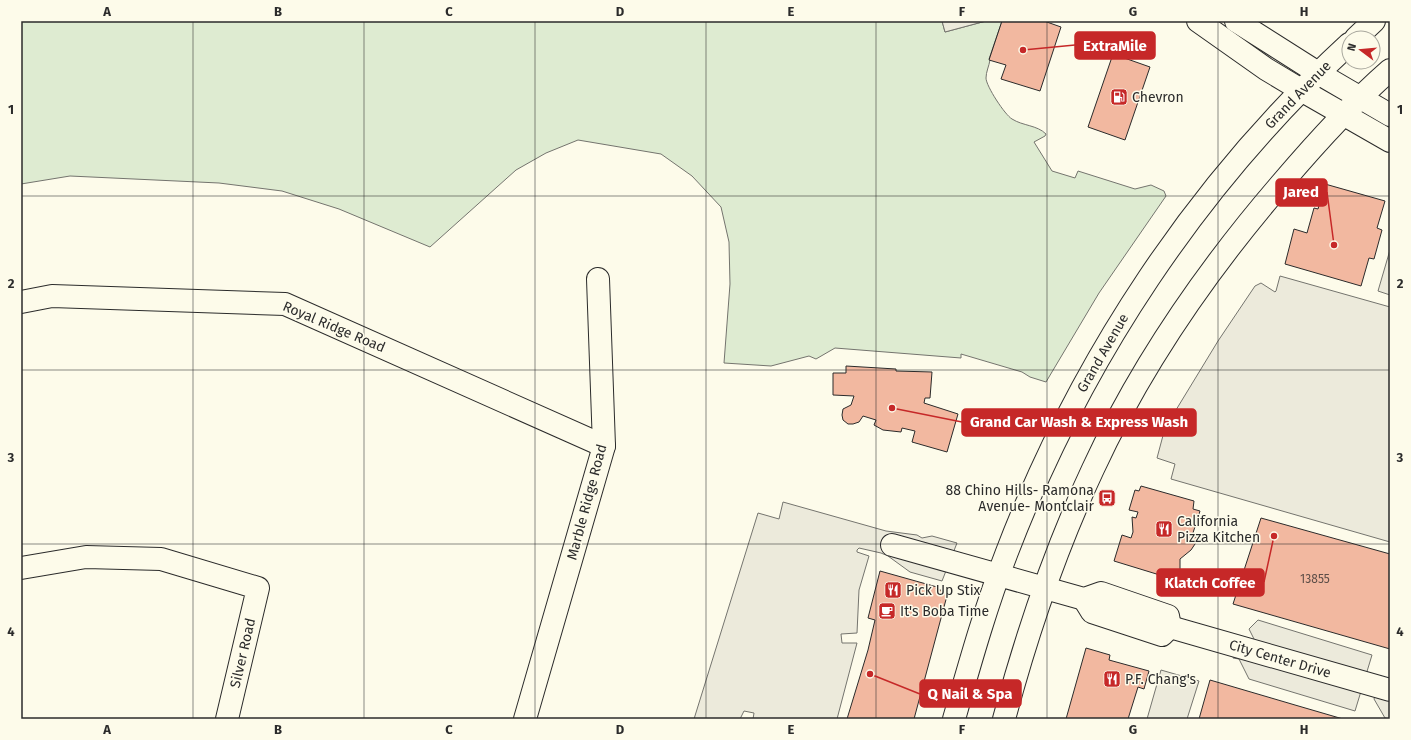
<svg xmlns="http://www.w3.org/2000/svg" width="1411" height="740" font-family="'Fira Sans',sans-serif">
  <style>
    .green { fill: #deebd1; stroke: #74746e }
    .parking { fill: #eceadb; stroke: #74746e }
    .building { fill: #f2b8a0; stroke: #2b2b2b }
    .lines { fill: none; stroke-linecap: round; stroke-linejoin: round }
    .minor-casing { stroke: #2b2b2b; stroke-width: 24 }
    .major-casing { stroke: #2b2b2b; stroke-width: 24 }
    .minor { stroke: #fdfbea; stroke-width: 22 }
    .major { stroke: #fdfbea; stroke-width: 22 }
    .grid { fill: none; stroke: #2b2b2b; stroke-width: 1; stroke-opacity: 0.55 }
    .labels { text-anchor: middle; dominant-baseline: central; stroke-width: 3; stroke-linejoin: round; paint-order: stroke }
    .number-label { font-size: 12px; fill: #5d4e48 }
    .street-label { font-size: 14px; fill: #2b2b2b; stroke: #fdfbea }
    .poi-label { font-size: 14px; fill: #2b2b2b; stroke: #fdfbea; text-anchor: start }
    .leader { fill: none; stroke: #c62828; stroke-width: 1.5 }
    .callout-dot { fill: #c62828; stroke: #fdfbea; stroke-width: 1.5 }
    .callout { fill: #c62828; stroke: #c62828; stroke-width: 1.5 }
    .callout-label { font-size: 15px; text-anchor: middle; font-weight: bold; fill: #fff }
    .neatline { fill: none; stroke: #2b2b2b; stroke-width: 1.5 }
    .grid-label { font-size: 13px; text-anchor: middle; font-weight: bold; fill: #2b2b2b }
  </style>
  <rect width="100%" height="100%" fill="#fdfbea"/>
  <path class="green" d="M21,21h921l3,11 41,-11h16l-13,38 1,1c-1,6 -4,12 -4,18 0,8 19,37 26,41 11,7 25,6 34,15l-1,2 -11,6 18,29 23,7 3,-7 57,18 16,-4 13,6 2,5 -67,97 -53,89 -16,-5 -8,-5 -61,-18v4l-126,-10 -19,11 -7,-3 -38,10 -47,-3 6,-79 -1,-42 -8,-35 -29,-31 -31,-22 -83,-14 -32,13 -30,17 -86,77 -91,-38 -57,-18 -63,-8 -149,-7 -49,8z"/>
  <g class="parking">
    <polygon points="942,21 986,21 945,32"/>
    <polygon points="1390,250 1390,295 1378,291"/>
    <polygon points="1280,276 1390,307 1390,542 1171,479 1175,464 1157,458 1165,428 1218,341 1255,286 1261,283 1275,292 1276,291"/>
    <polygon points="783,502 886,531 917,535 922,538 932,536 957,543 942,581 910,572 888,556 881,553 859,548 857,550 857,552 869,556 859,590 857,633 841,634 842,643 857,643 837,719 753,719 754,713 744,711 740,719 694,719 758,513 779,519"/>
    <polygon points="1258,620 1372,655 1355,711 1249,679 1239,659 1233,658 1239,636 1255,641 1249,629"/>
    <polygon points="1161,670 1199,681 1187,719 1147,719"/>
    <polygon points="1381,676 1390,679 1390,719 1385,718 1374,699"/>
  </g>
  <g class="building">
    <polygon points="1002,21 1044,21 1061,27 1040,91 1001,79 1006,65 989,60"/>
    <polygon points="1113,54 1150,67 1125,140 1088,127"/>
    <polygon points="1325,184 1385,201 1377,228 1382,230 1374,259 1369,258 1361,286 1285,264 1294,229 1307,233 1314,208 1318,209"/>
    <polygon points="846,366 896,369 896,371 932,372 930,398 925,398 924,403 958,414 947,452 912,442 915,431 902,428 901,432 883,430 874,425 876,420 863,416 859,422 853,424 848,424 843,420 842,415 843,409 851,405 854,396 833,395 833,373 846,373"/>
    <polygon points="1141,486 1194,501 1193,509 1200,511 1192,536 1199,538 1191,550 1180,559 1180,569 1177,574 1173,576 1164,573 1163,576 1114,561 1122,535 1131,538 1133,532 1132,517 1136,518 1138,512 1129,510 1135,490 1139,491"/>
    <polygon points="1261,518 1390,554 1390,649 1233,604"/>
    <polygon points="880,571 937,587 936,589 948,592 914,719 847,719 868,650 875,620 868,618"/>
    <polygon points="1086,648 1110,655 1109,660 1149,671 1144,689 1138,687 1128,719 1066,719"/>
    <polygon points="1210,680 1295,705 1343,719 1199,719"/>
  </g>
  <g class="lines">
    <defs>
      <g id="minor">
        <polyline points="1198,21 1266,69 1301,90"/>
        <polyline points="1236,21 1318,73"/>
        <polyline points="21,302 52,296 285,304 604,446"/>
        <polyline points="892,545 1084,599 1101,593 1168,616 1170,627"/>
        <polyline points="21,568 86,557 161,559 258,588 227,719"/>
        <polyline points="1084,599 1092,612 1162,635 1170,627"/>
        <polyline points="1170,627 1390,690"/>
        <polyline points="525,719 604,446 598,279"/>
      </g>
      <g id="major">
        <polyline points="1356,38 1374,21"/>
        <polyline points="1318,73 1390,115"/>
        <polyline points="1301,90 1390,141"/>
        <path d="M954,719c16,-56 32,-113 53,-167 74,-193 190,-368 342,-508"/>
        <path d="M1004,719c23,-86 51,-169 89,-250 48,-104 114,-199 188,-285 34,-40 70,-80 109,-114"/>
      </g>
    </defs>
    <use href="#minor" class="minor-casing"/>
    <use href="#major" class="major-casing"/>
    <use href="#minor" class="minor"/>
    <use href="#major" class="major"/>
  </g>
  <path class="grid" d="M193,21v698M364,21v698M535,21v698M706,21v698M876,21v698M1047,21v698M1218,21v698M21,196h1369M21,370h1369M21,544h1369"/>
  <defs>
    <symbol id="fuel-square" viewBox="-11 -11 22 22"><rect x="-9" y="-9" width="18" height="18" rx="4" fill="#c62828" stroke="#fdfbea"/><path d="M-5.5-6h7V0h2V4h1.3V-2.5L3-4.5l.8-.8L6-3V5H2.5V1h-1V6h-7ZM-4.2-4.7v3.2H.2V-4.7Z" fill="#fff"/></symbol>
    <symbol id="bus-square" viewBox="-11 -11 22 22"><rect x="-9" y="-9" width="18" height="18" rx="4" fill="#c62828" stroke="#fdfbea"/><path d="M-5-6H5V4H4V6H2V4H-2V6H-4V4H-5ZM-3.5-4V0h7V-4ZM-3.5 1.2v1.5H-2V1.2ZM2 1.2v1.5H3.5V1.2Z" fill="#fff"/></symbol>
    <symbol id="restaurant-square" viewBox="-11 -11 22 22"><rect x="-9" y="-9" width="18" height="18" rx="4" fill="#c62828" stroke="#fdfbea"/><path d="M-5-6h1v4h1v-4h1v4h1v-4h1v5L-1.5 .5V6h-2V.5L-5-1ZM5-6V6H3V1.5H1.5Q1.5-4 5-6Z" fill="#fff"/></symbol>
    <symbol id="cafe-square" viewBox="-11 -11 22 22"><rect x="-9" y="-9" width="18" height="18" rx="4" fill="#c62828" stroke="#fdfbea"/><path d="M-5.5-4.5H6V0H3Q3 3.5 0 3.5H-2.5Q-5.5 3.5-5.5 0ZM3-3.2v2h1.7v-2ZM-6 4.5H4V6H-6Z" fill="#fff"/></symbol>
  </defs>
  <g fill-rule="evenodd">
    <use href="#fuel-square" x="1109" y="87" width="20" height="20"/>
    <use href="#bus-square" x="1097" y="488" width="20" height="20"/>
    <use href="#restaurant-square" x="1154" y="519" width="20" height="20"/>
    <use href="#restaurant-square" x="883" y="580" width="20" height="20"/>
    <use href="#cafe-square" x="877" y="601" width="20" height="20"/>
    <use href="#restaurant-square" x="1102" y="669" width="20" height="20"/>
  </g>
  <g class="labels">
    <g class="number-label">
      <text x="1315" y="579">13855</text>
    </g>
    <g class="street-label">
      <text transform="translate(1298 95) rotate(-46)">Grand Avenue</text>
      <text transform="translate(334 327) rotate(23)">Royal Ridge Road</text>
      <text transform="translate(1103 353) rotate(-60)">Grand Avenue</text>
      <text transform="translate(587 502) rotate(-75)">Marble Ridge Road</text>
      <text transform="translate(243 653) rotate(-77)">Silver Road</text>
      <text transform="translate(1280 659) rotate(16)">City Center Drive</text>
    </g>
    <g class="poi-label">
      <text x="1132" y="97">Chevron</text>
      <text x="1094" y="490" text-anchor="end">88 Chino Hills- Ramona<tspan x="1094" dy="16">Avenue- Montclair</tspan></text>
      <text x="1177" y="521">California<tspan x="1177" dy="16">Pizza Kitchen</tspan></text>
      <text x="906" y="590">Pick Up Stix</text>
      <text x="900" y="611">It's Boba Time</text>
      <text x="1125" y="679">P.F. Chang's</text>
    </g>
  </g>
  <path class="leader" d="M1023 50L1075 45M1334 245L1327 192M892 408L962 422M1274 536L1264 582M870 674L920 694"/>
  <g class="callout-dot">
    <circle cx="1023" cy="50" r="4"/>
    <circle cx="1334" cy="245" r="4"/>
    <circle cx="892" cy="408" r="4"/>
    <circle cx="1274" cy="536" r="4"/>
    <circle cx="870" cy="674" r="4"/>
  </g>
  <g class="callout">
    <rect x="1075" y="32" width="80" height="27" rx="4"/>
    <rect x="1276" y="179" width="51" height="27" rx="4"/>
    <rect x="962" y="409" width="234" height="27" rx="4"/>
    <rect x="1157" y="569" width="107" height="27" rx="4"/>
    <rect x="920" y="680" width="101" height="27" rx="4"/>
  </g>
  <g class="callout-label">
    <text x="1115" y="51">ExtraMile</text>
    <text x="1301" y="197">Jared</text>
    <text x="1079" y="427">Grand Car Wash &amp; Express Wash</text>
    <text x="1210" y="588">Klatch Coffee</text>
    <text x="970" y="699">Q Nail &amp; Spa</text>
  </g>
  <rect width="1411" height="740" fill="none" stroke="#fdfbea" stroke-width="44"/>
  <g transform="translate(1361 50) rotate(286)"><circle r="19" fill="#fdfbea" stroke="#a9a89e"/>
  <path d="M0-3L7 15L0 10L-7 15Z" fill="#c62828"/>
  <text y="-6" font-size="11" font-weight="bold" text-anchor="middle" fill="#2b2b2b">N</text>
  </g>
  <rect x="22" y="22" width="1367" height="696" class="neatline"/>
  <g class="grid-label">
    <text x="107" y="16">A</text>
    <text x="278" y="16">B</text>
    <text x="449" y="16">C</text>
    <text x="620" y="16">D</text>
    <text x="791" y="16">E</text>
    <text x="962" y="16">F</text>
    <text x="1133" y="16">G</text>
    <text x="1304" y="16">H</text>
    <text x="11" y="114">1</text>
    <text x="1400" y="114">1</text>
    <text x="11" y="288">2</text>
    <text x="1400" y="288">2</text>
    <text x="11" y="462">3</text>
    <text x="1400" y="462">3</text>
    <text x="11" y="636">4</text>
    <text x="1400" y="636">4</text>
    <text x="107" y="734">A</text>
    <text x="278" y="734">B</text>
    <text x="449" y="734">C</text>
    <text x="620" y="734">D</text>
    <text x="791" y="734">E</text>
    <text x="962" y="734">F</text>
    <text x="1133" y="734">G</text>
    <text x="1304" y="734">H</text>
  </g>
</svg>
